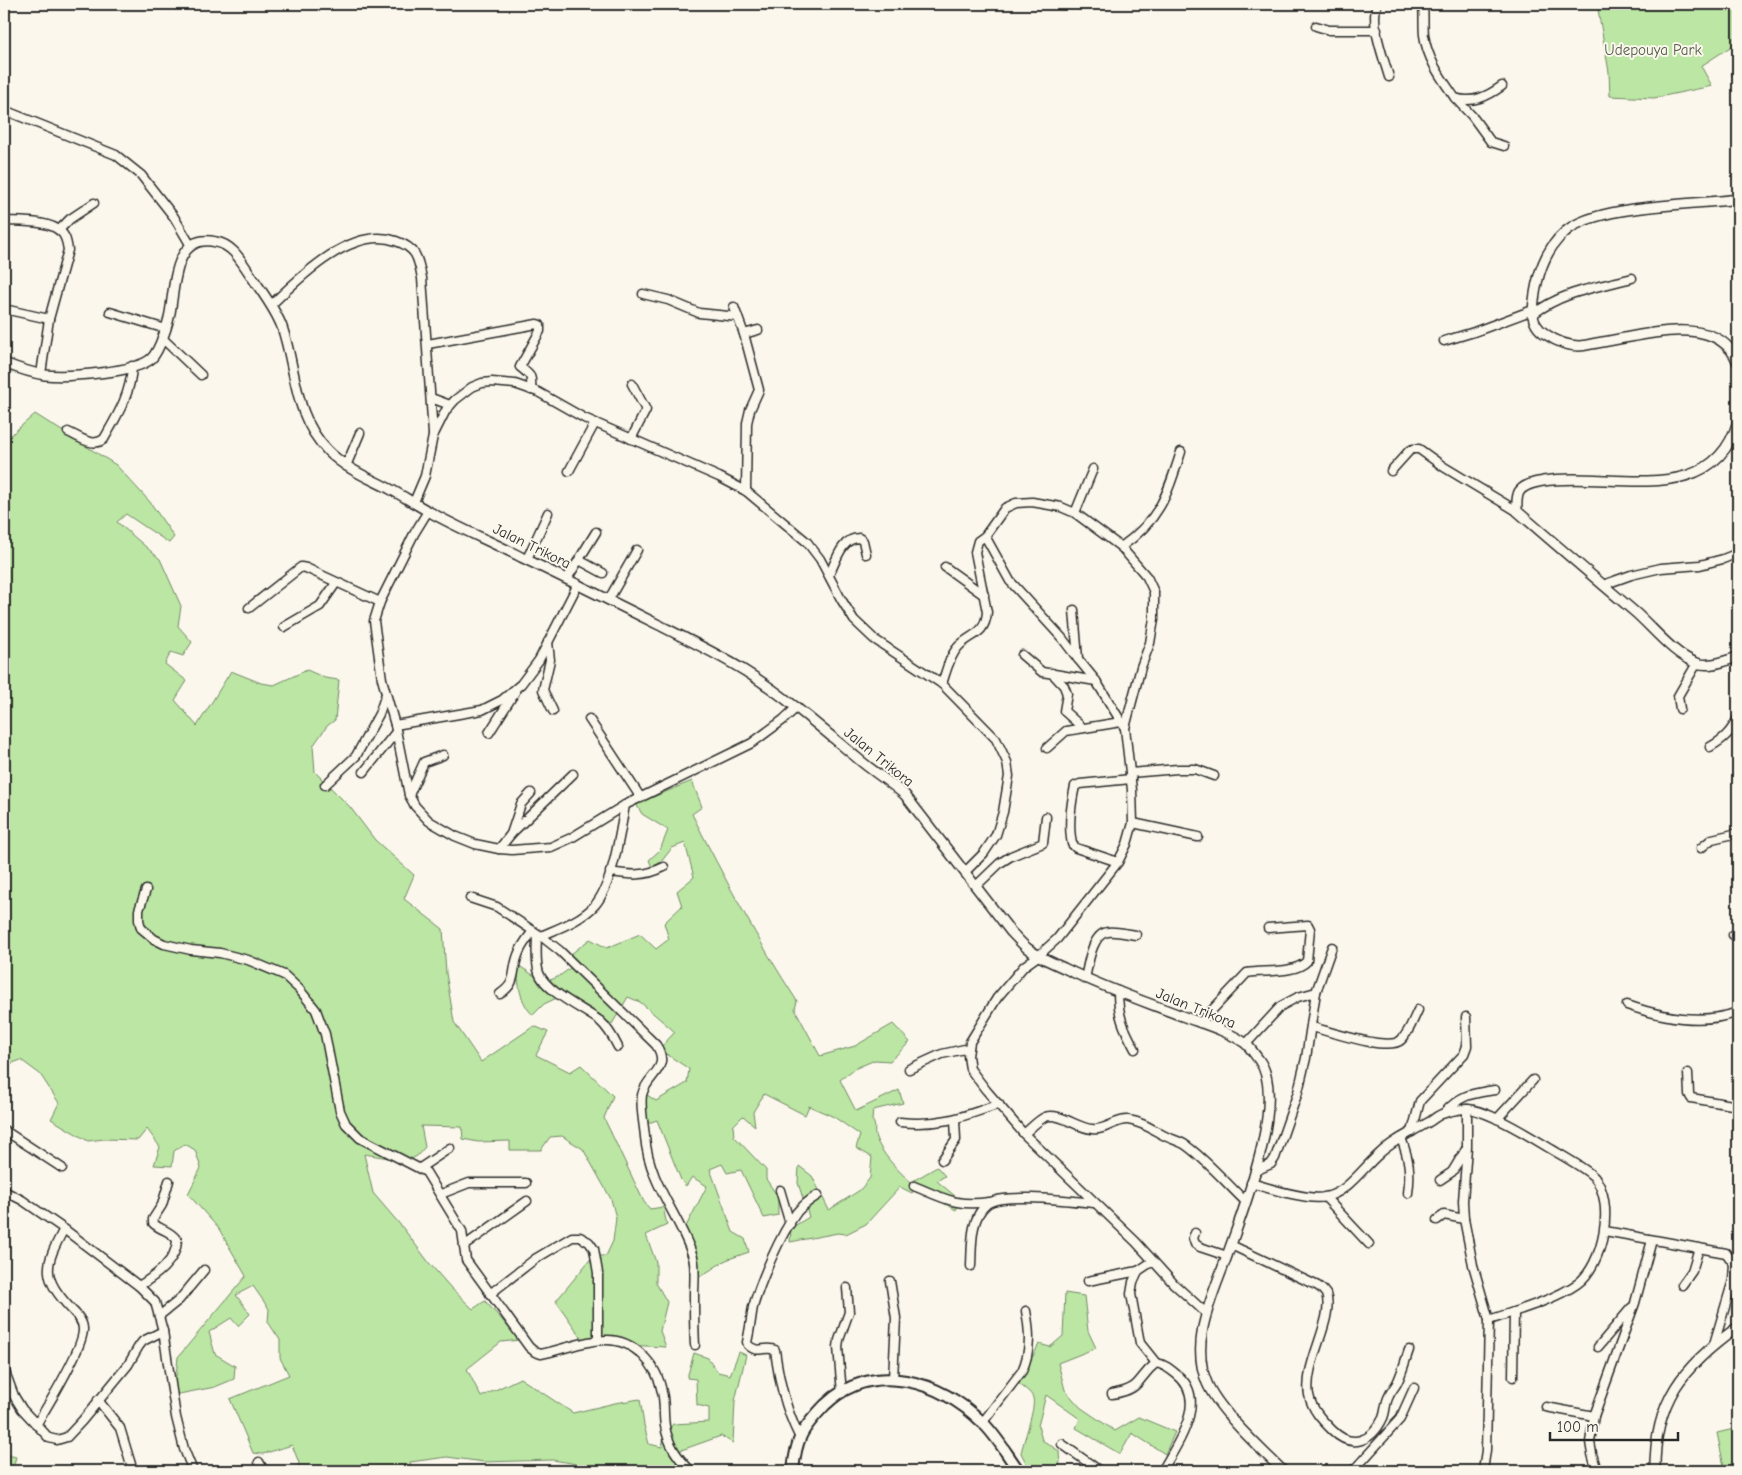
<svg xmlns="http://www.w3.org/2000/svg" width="1742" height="1475" font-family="'Comic Neue',sans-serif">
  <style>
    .green { fill: #bbe6a3; stroke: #738867 }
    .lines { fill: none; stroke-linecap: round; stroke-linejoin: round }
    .minor-casing { stroke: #2b2b2b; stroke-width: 11 }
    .tertiary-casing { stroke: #2b2b2b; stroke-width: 12 }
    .secondary-casing { stroke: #2b2b2b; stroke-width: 14 }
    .minor { stroke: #fbf7ec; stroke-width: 8 }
    .tertiary { stroke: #fbf7ec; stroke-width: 9 }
    .secondary { stroke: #fbf7ec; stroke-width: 10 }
    .labels { text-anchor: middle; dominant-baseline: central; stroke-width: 4; stroke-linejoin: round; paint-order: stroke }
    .park-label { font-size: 15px; fill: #4f5a49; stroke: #fbf7ec }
    .street-label { font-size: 15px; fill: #2b2b2b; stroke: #fbf7ec }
  </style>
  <rect width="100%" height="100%" fill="#fbf7ec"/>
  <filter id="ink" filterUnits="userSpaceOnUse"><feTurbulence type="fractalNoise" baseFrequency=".02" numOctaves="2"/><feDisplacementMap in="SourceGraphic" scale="10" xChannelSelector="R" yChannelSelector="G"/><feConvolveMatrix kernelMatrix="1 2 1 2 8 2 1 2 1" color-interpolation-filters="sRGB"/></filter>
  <g filter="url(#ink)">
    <g class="green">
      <polygon points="1597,4 1738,4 1738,42 1701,66 1712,86 1654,98 1610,96 1609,72"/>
      <polygon points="35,414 116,465 150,502 174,537 169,543 126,514 117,522 160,559 181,606 178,626 192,642 183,656 171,652 165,664 187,681 175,700 197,726 231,671 261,683 274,685 307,670 325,678 339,680 335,720 327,726 313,746 315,772 350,807 375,840 414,875 404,899 443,929 446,973 454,1022 481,1062 534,1026 548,1032 536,1055 570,1072 581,1065 613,1096 604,1118 644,1202 650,1209 663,1207 667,1225 646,1235 656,1262 656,1283 667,1302 660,1331 666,1347 585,1343 556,1301 593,1256 606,1256 613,1241 616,1218 611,1199 583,1149 562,1136 550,1137 541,1150 510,1150 510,1141 478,1142 463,1139 462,1127 421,1126 425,1147 417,1156 407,1161 364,1154 373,1193 403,1228 430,1264 451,1288 473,1309 485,1301 520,1340 501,1342 467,1369 481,1397 520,1378 573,1413 615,1403 640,1399 644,1425 649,1444 662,1447 664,1436 673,1424 709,1422 709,1408 697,1405 696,1379 687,1378 694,1353 708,1358 718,1372 730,1375 739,1352 746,1355 735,1401 733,1443 721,1436 673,1453 683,1471 599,1471 571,1463 553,1460 484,1462 447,1457 410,1462 413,1471 297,1471 299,1463 292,1445 263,1454 253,1453 230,1399 289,1375 280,1358 280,1340 268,1322 269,1309 253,1286 236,1295 250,1314 238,1326 231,1318 209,1332 215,1354 235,1366 234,1379 215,1387 174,1395 178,1357 246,1276 219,1229 188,1194 201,1168 195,1150 185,1144 174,1151 172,1166 154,1165 160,1147 147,1129 138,1140 104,1139 88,1141 51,1119 59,1103 40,1074 21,1060 4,1066 4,441"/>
      <path d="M692,781l10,26 -10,7c32,64 66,127 105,187l-2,8 25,47 35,-10 38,-22 17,18 -20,19 -15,-1 -21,9 -14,11 16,31 43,-21 4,13 -30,7 -1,10c5,6 1,11 4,18 5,15 23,34 35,44l26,-15 8,9 -8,5 24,20 -5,9 -40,-22 -4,5 -12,-6 -34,37 -20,10 -8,-1 -48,9 1,-14 18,-11 -11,-34 1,-17 13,10 17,34 31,-20 10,-12 2,-21 -16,-9 4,-13 -26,-18 -25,-11 -4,9 -41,-21 -11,18 2,14 -12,-10 -10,10 1,10 32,34v9l12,18v18l-14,3 -23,-48 -14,3 -5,-9 -12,5 23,63 12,7 4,13 -23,8 -28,18 -6,-4 -6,-22 -6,-14 27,-52 -15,-9 -6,9 -5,-6 -24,-60 -14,5 -6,-24 3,-11 16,11 31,-18 2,-14 -30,-20 16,-17 -35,-30 -12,-5 -16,27 -51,-28 -17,8 -11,11c-13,-12 -16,-33 -15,-50 27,18 29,22 56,0l-3,-11 19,-15 17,9 33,-14 16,15 13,-10 -5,-16 18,-17 -5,-15 17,-14 -9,-34 -13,5 -11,14 -9,5 -3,-7 11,-10 8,-20 -26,-16 -6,-10z"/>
      <path d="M1065,1293l19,3 4,35 8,17 -38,15 7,27 15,17 35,24 24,-14 36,15 -10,22 -33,-21 -12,21 -44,-26 4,-9 -34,-24 -8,31 4,14 17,11 1,17 2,3h-32l-9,-18c2,-11 15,-45 12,-55 -2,-6 -9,-10 -14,-14l20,-40 11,3 13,-11z"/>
      <polygon points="1738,1428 1738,1471 1725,1471 1717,1433"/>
      <polygon points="4,1454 16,1457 12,1471 4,1471"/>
    </g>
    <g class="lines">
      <defs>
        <g id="minor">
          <path d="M1377,4c-7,20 6,52 12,73"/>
          <path d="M1423,4c1,10 0,21 1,31 3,24 18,44 31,63 18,6 33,-2 47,-12"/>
          <polyline points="1316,26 1329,30 1377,30"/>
          <polyline points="1737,74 1738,72"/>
          <polyline points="1455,98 1472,116 1491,142 1504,146"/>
          <polyline points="4,110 116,155 141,175 174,217 191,246"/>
          <path d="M4,221c16,1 45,-1 57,11 5,4 6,12 7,18l-19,69 -8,55"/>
          <polyline points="59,230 70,219 94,203"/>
          <polyline points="643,294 668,300 699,313 738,317"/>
          <path d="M271,305c28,-27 81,-80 125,-64 20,7 22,16 26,37l11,156"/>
          <polyline points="734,307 744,334 759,390 750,410 747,423 746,491"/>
          <polyline points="4,309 49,319"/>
          <polyline points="110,312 166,329"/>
          <path d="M1532,315c29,-23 65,-28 100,-37"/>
          <polyline points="744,334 758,330"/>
          <polyline points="162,338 201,375"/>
          <polyline points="1444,341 1474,332 1533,310"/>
          <path d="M428,344l109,-20 3,1v6l-20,36c11,9 12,8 11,23"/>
          <polyline points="431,398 450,405"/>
          <path d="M68,432c12,5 24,16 36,7 13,-23 27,-45 28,-73"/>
          <polyline points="631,439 646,410 632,384"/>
          <polyline points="346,466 360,433"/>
          <polyline points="569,471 595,423"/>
          <polyline points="1391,471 1409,451 1413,449 1419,449 1444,467 1517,511"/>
          <polyline points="414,502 425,476 433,436 446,410 455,400 472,387 482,383 492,382 515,384 538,392 584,418 719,477 746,491 807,542 820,559 841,599 854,620 874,639 942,684 996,739 1007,762 1009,776 1003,812 996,835 984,853 965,872"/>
          <polyline points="428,511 414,534 380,602 374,621 382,679 395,725 409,795 415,806 429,821 455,836 475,844 499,849 512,850 551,847 571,838 625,805 752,743 783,720 797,707"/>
          <polyline points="1075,513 1093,469"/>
          <polyline points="985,536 1010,581 1062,638 1078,659 1096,681 1125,728"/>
          <path d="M1121,547c39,-27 46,-52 60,-95"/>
          <polyline points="527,559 548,513"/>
          <polyline points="579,560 603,573"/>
          <polyline points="945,567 984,595"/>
          <path d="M829,575c7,-13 12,-37 30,-37l4,3 3,13"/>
          <polyline points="567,579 596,532"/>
          <polyline points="1603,585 1631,575 1661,568 1700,565 1723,559 1738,553"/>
          <polyline points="609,599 637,550"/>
          <polyline points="249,608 301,567 306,568 380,602"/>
          <polyline points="1074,610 1078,659"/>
          <polyline points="284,627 320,606 336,583"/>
          <polyline points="548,642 550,660 543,690 553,711"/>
          <polyline points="1022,655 1042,672 1096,681"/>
          <polyline points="1052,673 1064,686 1067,694 1064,711 1083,728"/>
          <path d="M942,684c4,-12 7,-27 16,-37 13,-14 27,-11 29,-35l-12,-60 3,-11 7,-5 20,-28 11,-5 16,-1 29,5 14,6 46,34 26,30 7,15v27l-4,24 -9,24 -16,61 7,62 1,33 -6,21 -9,18 -61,77 -19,17 -14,10 -27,32 -27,44 -2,14 2,13 16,21 38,44 112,108 38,42 32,29"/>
          <polyline points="1680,709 1678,696 1697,663"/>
          <polyline points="589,719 641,798"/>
          <polyline points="395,725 482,710 502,700 521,684 539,660 578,584"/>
          <polyline points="489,733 515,692"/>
          <path d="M1710,747c14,-8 21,-15 28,-29"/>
          <polyline points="1047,748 1066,731 1121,722"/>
          <polyline points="364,772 396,732"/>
          <polyline points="1130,773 1178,769 1195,769 1214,776"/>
          <polyline points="325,785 356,756 379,714 386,694"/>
          <polyline points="409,795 424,762 443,755"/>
          <polyline points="1133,823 1198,837"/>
          <polyline points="511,834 521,804 531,793"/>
          <polyline points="1701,848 1712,839 1738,833"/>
          <polyline points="499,849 511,834 573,774"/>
          <path d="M1118,862l-42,-14 -4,-4c-4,-19 -1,-40 3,-58l5,-2 51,-5"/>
          <path d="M610,872c21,3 34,5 54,-5"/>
          <polyline points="976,886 1000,863 1011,856 1043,843 1046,817"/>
          <path d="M146,890l-7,20v10l2,8 13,11 10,5 27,6 29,3 28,7 36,15 15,14 17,21 9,24 15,77 6,13 14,14 66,34 36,59 4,29 63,87 6,5 6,2c21,-4 43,-14 64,-14 29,-1 52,24 57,52 3,11 1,23 3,34 3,19 13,32 26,45"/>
          <path d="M470,898l27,9 44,29 19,15 96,94c16,24 -10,30 -14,50 -2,13 2,29 3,42 4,47 35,79 48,120 3,12 1,26 1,39 0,16 0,33 1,49"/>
          <path d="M537,934c0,11 -2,28 2,39 7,19 45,36 61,48 8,7 13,16 18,26"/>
          <polyline points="1733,935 1738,932"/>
          <path d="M541,936c18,-8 41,-16 54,-31 18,-21 25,-72 30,-100"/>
          <path d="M1085,979c3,-14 7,-46 23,-47 9,-1 19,2 28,3"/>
          <path d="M1118,991c0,25 5,36 17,58"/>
          <path d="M500,994c18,-12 11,-21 18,-39 3,-9 9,-16 15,-24"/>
          <path d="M1627,1005c34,12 76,20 111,7"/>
          <path d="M1200,1023l47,-50c17,-3 48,1 60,-12l3,-32 -2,-4 -40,3"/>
          <path d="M1312,1027c16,4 77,25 89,13 8,-7 12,-20 17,-30"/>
          <polyline points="1246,1044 1281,1006 1298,997 1316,992"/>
          <polyline points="909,1069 942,1054 969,1048"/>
          <polyline points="1688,1073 1689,1094 1691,1098 1738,1106"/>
          <polyline points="1467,1109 1467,1147 1463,1201 1464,1219 1473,1265 1489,1320 1486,1450 1483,1471"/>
          <path d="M1444,1113c18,-19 26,-19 51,-23"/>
          <polyline points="1497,1119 1533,1080"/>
          <path d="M900,1122c40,4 62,-5 99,-18"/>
          <polyline points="4,1130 62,1168"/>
          <polyline points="1412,1132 1420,1101 1464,1054 1467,1046 1466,1017"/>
          <path d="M1024,1134c6,-5 14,-14 21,-17 15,-5 32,11 47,12 13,2 24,-10 36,-9 14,2 24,9 35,15 7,4 14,5 21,9 21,14 43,40 61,57"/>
          <path d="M1401,1138c8,21 10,33 7,55"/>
          <polyline points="942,1160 956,1140 955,1119"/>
          <polyline points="420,1168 450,1148"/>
          <polyline points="1255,1171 1271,1164 1275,1158 1298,1092 1306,1058 1316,992 1332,947"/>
          <polyline points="1440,1180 1452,1172 1466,1149"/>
          <path d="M1251,1183c17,5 58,18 74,14 22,-4 37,-28 53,-42 14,-14 34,-23 51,-33 5,-3 10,-8 16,-9 6,-2 16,-4 23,-4 21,2 60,26 78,37 13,8 38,21 48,31 22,25 9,89 -17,107 -23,16 -61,27 -88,36"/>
          <path d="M914,1186c29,12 43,21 75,16"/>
          <polyline points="780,1190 790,1224"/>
          <polyline points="4,1191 22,1200 64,1229 139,1286 155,1302 163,1331 176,1417 184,1449 193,1471"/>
          <polyline points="441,1194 469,1183 526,1183"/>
          <polyline points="1325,1197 1369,1244"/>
          <polyline points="1437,1220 1444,1215 1464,1219"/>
          <polyline points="1605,1231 1726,1253 1734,1264 1733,1280 1714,1344"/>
          <polyline points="1195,1233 1193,1238 1195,1244 1200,1247 1227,1256"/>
          <path d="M1231,1245l87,41c3,2 6,5 8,8 9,25 -23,70 -17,101 3,15 13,25 23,35 20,20 40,11 51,-12 3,-7 2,-15 6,-22 2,-5 6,-9 8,-13 5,-10 8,-22 12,-33"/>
          <polyline points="464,1246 527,1201"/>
          <path d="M1153,1261l-15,10 -5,11 -2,12 9,49 16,20c8,1 14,6 20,11 34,25 1,70 -14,97"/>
          <path d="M971,1266c1,-21 -1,-48 16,-62 14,-12 87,-3 107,-1"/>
          <polyline points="890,1281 896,1318 893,1379"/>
          <polyline points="1088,1281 1138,1271"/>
          <polyline points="1682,1285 1692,1271 1699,1248"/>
          <path d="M139,1286c16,-10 38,-25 38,-46 -8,-11 -16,-9 -24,-17v-4l9,-14 7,-24"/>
          <polyline points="490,1294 535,1259 572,1237 580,1237 589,1242 594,1249 598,1273 598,1340"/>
          <polyline points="159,1316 179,1300 204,1270"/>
          <polyline points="1598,1347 1631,1308"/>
          <polyline points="4,1369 14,1396 22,1409 49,1438 57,1440 67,1437 82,1421 128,1365 139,1346 143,1341 163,1331"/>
          <polyline points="1513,1377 1514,1312"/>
          <polyline points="842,1393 838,1347 839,1340 849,1312 847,1288"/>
          <path d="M1112,1394c31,-5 24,-15 44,-31"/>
          <polyline points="98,1400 120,1428 133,1471"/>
          <polyline points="1546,1407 1594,1416"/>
          <path d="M983,1422l39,-51c9,-20 8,-39 4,-60"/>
          <path d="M36,1425c11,-18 48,-78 47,-96 0,-8 -6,-14 -11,-19 -31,-33 -28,-44 -8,-81"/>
          <path d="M799,1436c-14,-28 -20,-55 -24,-86 -11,-5 -16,5 -27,-5l-1,-3c3,-12 4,-24 6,-35 8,-27 27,-72 44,-95 6,-7 13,-12 21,-17"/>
          <polyline points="1062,1444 1100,1471"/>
          <polyline points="259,1462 264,1471"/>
          <polyline points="1353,1471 1400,1419 1414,1388"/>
          <polyline points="1597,1471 1592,1454 1590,1442 1594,1416 1635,1303 1652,1240"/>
        </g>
        <g id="tertiary">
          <path d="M1738,199c-42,6 -143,5 -173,33 -22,19 -30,51 -32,79 -1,10 5,19 14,24 9,6 20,11 32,11 6,0 12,-2 18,-3 42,-6 121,-33 141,20"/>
          <path d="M4,363c13,5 27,10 41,12 21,2 92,-2 107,-17 8,-9 16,-34 18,-45 5,-27 4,-81 46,-71 17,3 25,19 34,32 11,17 25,34 32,53 15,44 11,88 46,124 18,18 41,27 62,38 13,7 25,15 38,22 30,17 62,30 93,46 46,22 92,45 138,68 28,14 59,29 86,46 40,25 75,56 111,86 16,14 33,24 49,38l106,137c6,6 11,12 16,16 11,9 24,14 37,20 38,19 79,33 118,48 21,8 44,14 63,27 5,4 10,12 14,17 29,39 -17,153 -32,196 -14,40 -38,85 -20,127 12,28 54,66 76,88"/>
          <path d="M1738,421c-25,90 -129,49 -195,60 -8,2 -19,3 -24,11 -3,6 -2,13 -2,19 39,34 79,68 119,102 17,15 39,43 61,50 13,5 29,-3 41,-6"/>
          <path d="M1655,1471c-1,-70 28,-105 83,-144"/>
        </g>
        <path id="secondary" d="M793,1471c3,-33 9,-42 32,-66 47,-46 116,-24 157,17 15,14 25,33 37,49"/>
      </defs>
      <use href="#minor" class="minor-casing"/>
      <use href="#tertiary" class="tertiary-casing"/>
      <use href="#secondary" class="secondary-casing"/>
      <use href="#minor" class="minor"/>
      <use href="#tertiary" class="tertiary"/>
      <use href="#secondary" class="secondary"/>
    </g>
  </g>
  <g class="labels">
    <g class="park-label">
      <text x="1653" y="50">Udepouya Park</text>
    </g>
    <g class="street-label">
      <text transform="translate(532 546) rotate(26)">Jalan Trikora</text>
      <text transform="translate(879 757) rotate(39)">Jalan Trikora</text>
      <text transform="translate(1196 1008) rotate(22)">Jalan Trikora</text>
    </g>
  </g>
  <rect width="1742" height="1475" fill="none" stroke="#fbf7ec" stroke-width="20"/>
  <rect x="10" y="10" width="1722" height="1455" fill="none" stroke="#2b2b2b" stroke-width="2" filter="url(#ink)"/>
  <path d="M1550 1432v8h128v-8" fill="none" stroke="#2b2b2b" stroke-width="2.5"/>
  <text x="1557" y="1432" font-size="15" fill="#2b2b2b" stroke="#fbf7ec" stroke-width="4" paint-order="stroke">100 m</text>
</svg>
